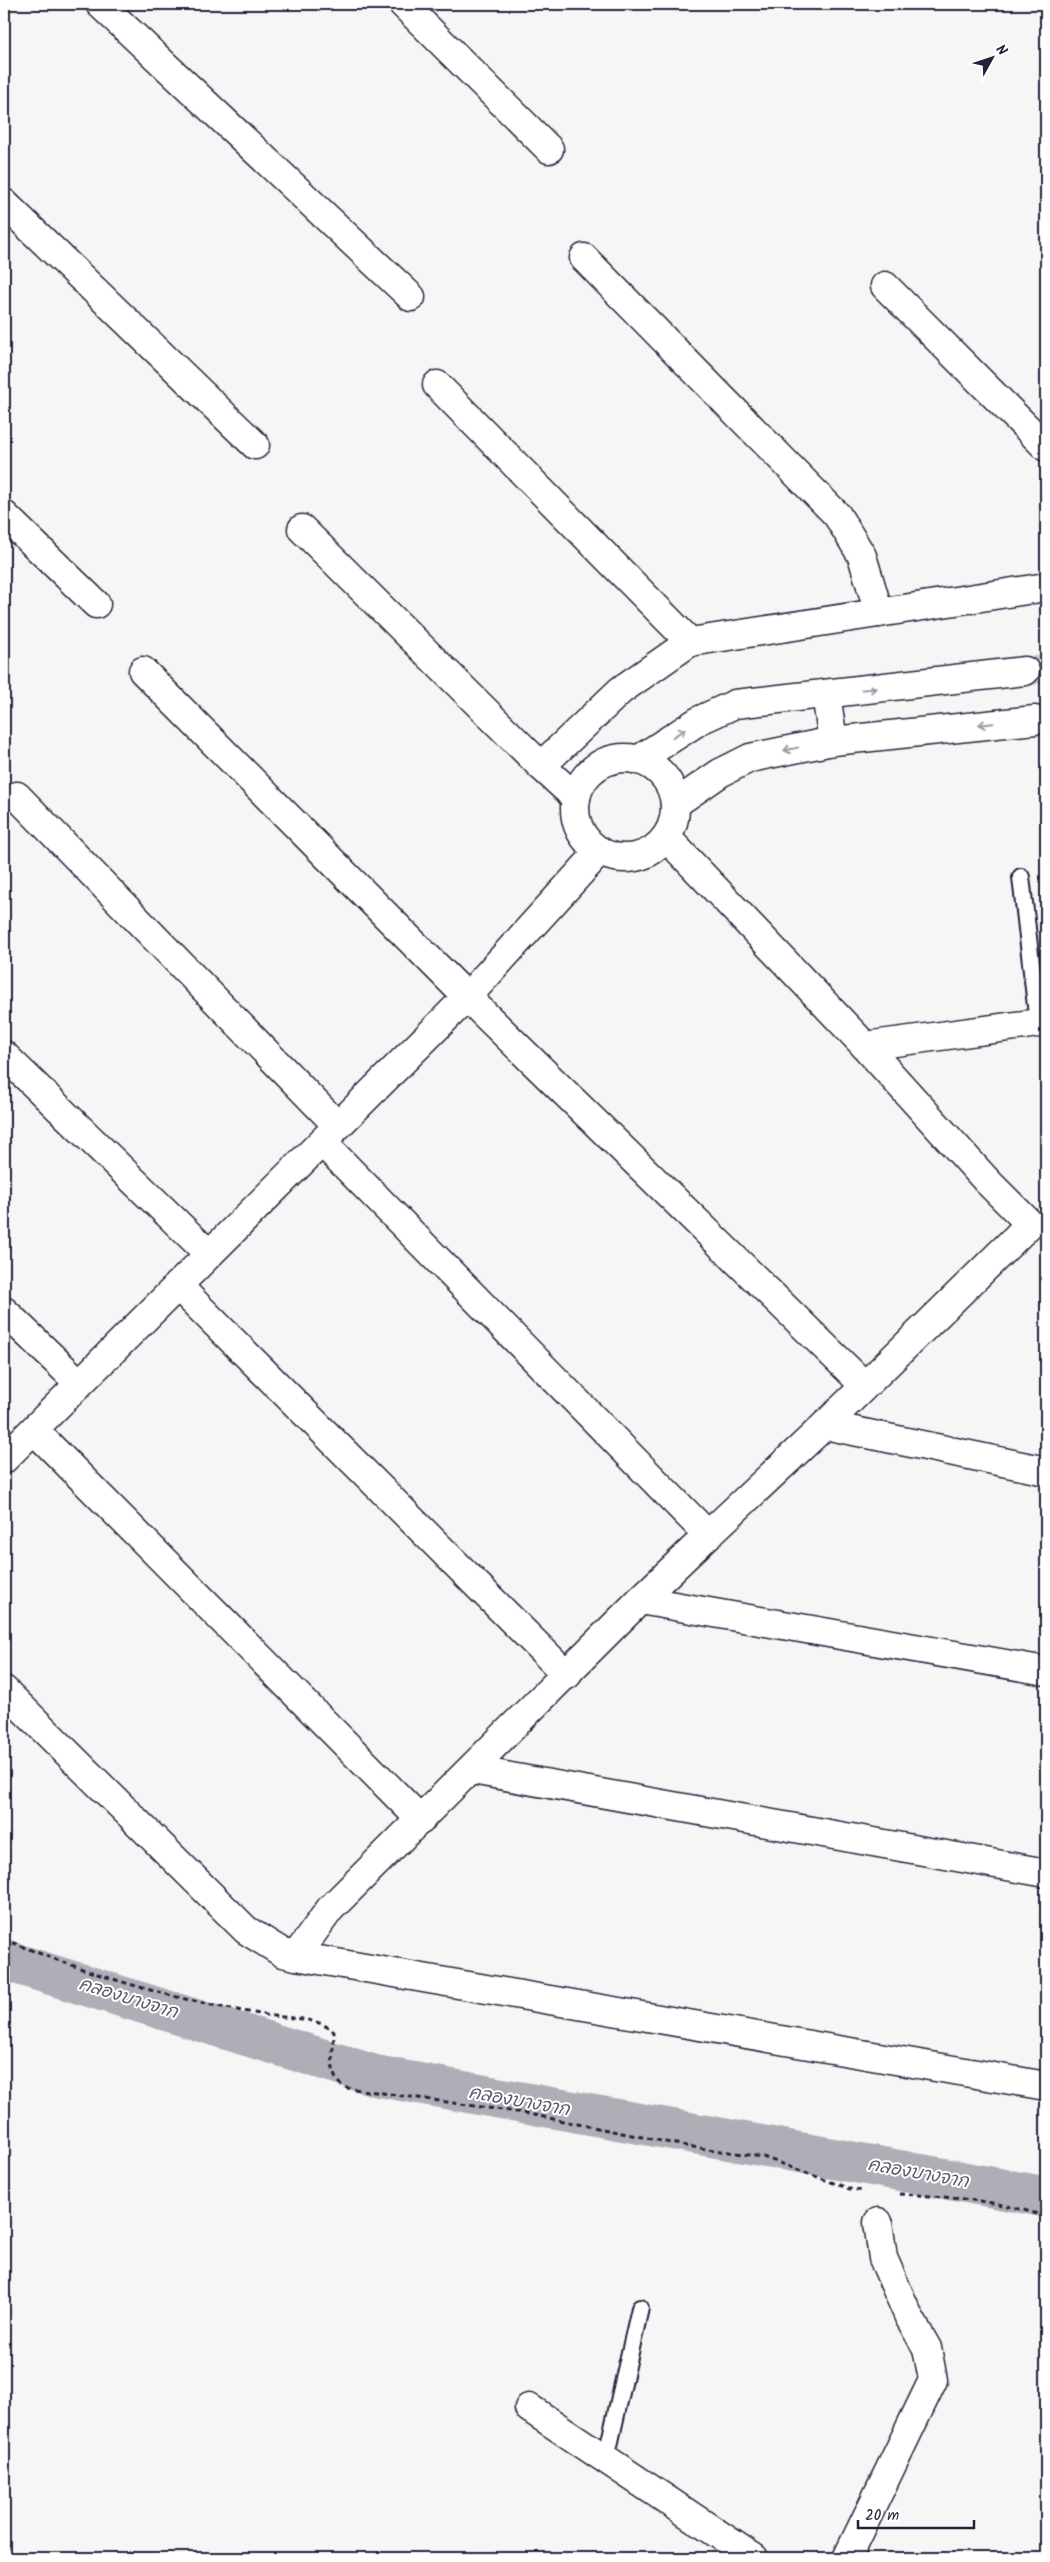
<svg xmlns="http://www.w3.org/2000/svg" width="1050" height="2562" font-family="Kalam,'Playpen Sans Thai',sans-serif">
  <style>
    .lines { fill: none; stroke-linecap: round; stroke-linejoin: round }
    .canal { stroke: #aeaeb7; stroke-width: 41 }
    .street-tunnel { stroke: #ccccd1; stroke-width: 28; stroke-dasharray: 28 14; stroke-linecap: butt }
    .lane-casing { stroke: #22223b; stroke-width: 20 }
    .street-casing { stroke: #22223b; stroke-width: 31 }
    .path { stroke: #22223b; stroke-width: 3; stroke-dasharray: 5 4; stroke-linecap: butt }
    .lane { stroke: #fff; stroke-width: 16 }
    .street { stroke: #fff; stroke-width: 28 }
    .oneway { stroke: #9c9ca7 }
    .labels { text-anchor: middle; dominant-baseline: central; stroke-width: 4; stroke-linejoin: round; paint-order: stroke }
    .water-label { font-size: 18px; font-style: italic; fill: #5a5a6d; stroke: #fff }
  </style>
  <rect width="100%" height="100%" fill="#f6f6f7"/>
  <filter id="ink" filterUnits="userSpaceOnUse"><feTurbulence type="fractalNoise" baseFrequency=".02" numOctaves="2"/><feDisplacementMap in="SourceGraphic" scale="10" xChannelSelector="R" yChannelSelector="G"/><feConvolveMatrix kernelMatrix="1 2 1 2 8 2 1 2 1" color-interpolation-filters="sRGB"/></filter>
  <g filter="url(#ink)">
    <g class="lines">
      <polyline class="canal" points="4,1960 377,2076 1046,2197"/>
      <polyline class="street-tunnel" points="1025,671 1046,669"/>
      <defs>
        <g id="lane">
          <polyline points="1021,877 1038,1023"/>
          <polyline points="606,2459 640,2308"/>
        </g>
        <g id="street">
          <polyline points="100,4 411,297"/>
          <polyline points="403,4 549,149"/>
          <polyline points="4,203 255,445"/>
          <polyline points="584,258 837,515 862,556 879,613"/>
          <polyline points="885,286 1046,447"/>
          <polyline points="437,385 690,642"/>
          <polyline points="4,515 96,604"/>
          <polyline points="302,529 541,766 576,798"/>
          <polyline points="143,671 467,997 864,1385"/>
          <polyline points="826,694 833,741"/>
          <circle cx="625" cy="808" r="50"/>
          <polyline points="638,760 700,720 735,704 1025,671"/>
          <polyline points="541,766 621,690 690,642 1046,587"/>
          <polyline points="17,796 337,1125"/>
          <polyline points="675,804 720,773 750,758 833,741 1035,720"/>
          <polyline points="865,1046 1046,1022"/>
          <polyline points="4,1055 209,1254"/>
          <polyline points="322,1142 708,1535 825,1425 1030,1224 987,1181 865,1046 666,837"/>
          <polyline points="177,1285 567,1675"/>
          <polyline points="4,1311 79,1383"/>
          <polyline points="825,1425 1046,1471"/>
          <polyline points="34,1430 421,1820"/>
          <polyline points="4,1459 467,997 600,851"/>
          <polyline points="708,1535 640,1600 330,1909 296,1956 1046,2086"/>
          <polyline points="640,1600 1046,1671"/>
          <polyline points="4,1690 246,1930 283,1953 296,1956"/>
          <polyline points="472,1770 1046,1873"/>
          <polyline points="529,2408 754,2558"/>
          <polyline points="847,2558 933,2380 927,2348 909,2317 883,2258 878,2222"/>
        </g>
      </defs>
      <use href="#lane" class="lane-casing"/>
      <use href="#street" class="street-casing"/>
      <g class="path">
        <path d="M4,1939c83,35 172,62 262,76 22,4 51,1 68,17 0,19 -8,49 13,56l177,25 162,33 77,11 87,32 13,2"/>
        <path d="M899,2194c50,3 100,6 147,23"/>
      </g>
      <use href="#lane" class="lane"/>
      <use href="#street" class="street"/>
    </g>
    <defs><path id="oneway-shaft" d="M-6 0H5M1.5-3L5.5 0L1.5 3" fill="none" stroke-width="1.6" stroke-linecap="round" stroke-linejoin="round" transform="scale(1.25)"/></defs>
    <g class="oneway">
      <use href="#oneway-shaft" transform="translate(869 689) rotate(-6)"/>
      <use href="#oneway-shaft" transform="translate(986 724) rotate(174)"/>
      <use href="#oneway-shaft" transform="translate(679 733) rotate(-33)"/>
      <use href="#oneway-shaft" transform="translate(791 749) rotate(168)"/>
    </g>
  </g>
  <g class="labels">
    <g class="water-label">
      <text transform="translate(128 1999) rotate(17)">คลองบางจาก</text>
      <text transform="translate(519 2102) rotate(10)">คลองบางจาก</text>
      <text transform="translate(918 2174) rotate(10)">คลองบางจาก</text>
    </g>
  </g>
  <rect width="1050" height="2562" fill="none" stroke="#fff" stroke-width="20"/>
  <rect x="10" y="10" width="1030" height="2542" fill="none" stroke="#22223b" stroke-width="2" filter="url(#ink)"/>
  <g transform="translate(992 58) rotate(50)" stroke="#ffffff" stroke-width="4" paint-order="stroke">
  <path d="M0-4L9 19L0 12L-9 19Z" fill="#22223b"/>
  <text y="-8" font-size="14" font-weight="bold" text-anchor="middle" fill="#22223b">N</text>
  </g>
  <path d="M858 2520v8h116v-8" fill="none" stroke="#22223b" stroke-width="2.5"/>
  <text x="865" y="2520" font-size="15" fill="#22223b" stroke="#ffffff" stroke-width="4" paint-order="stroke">20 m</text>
</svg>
